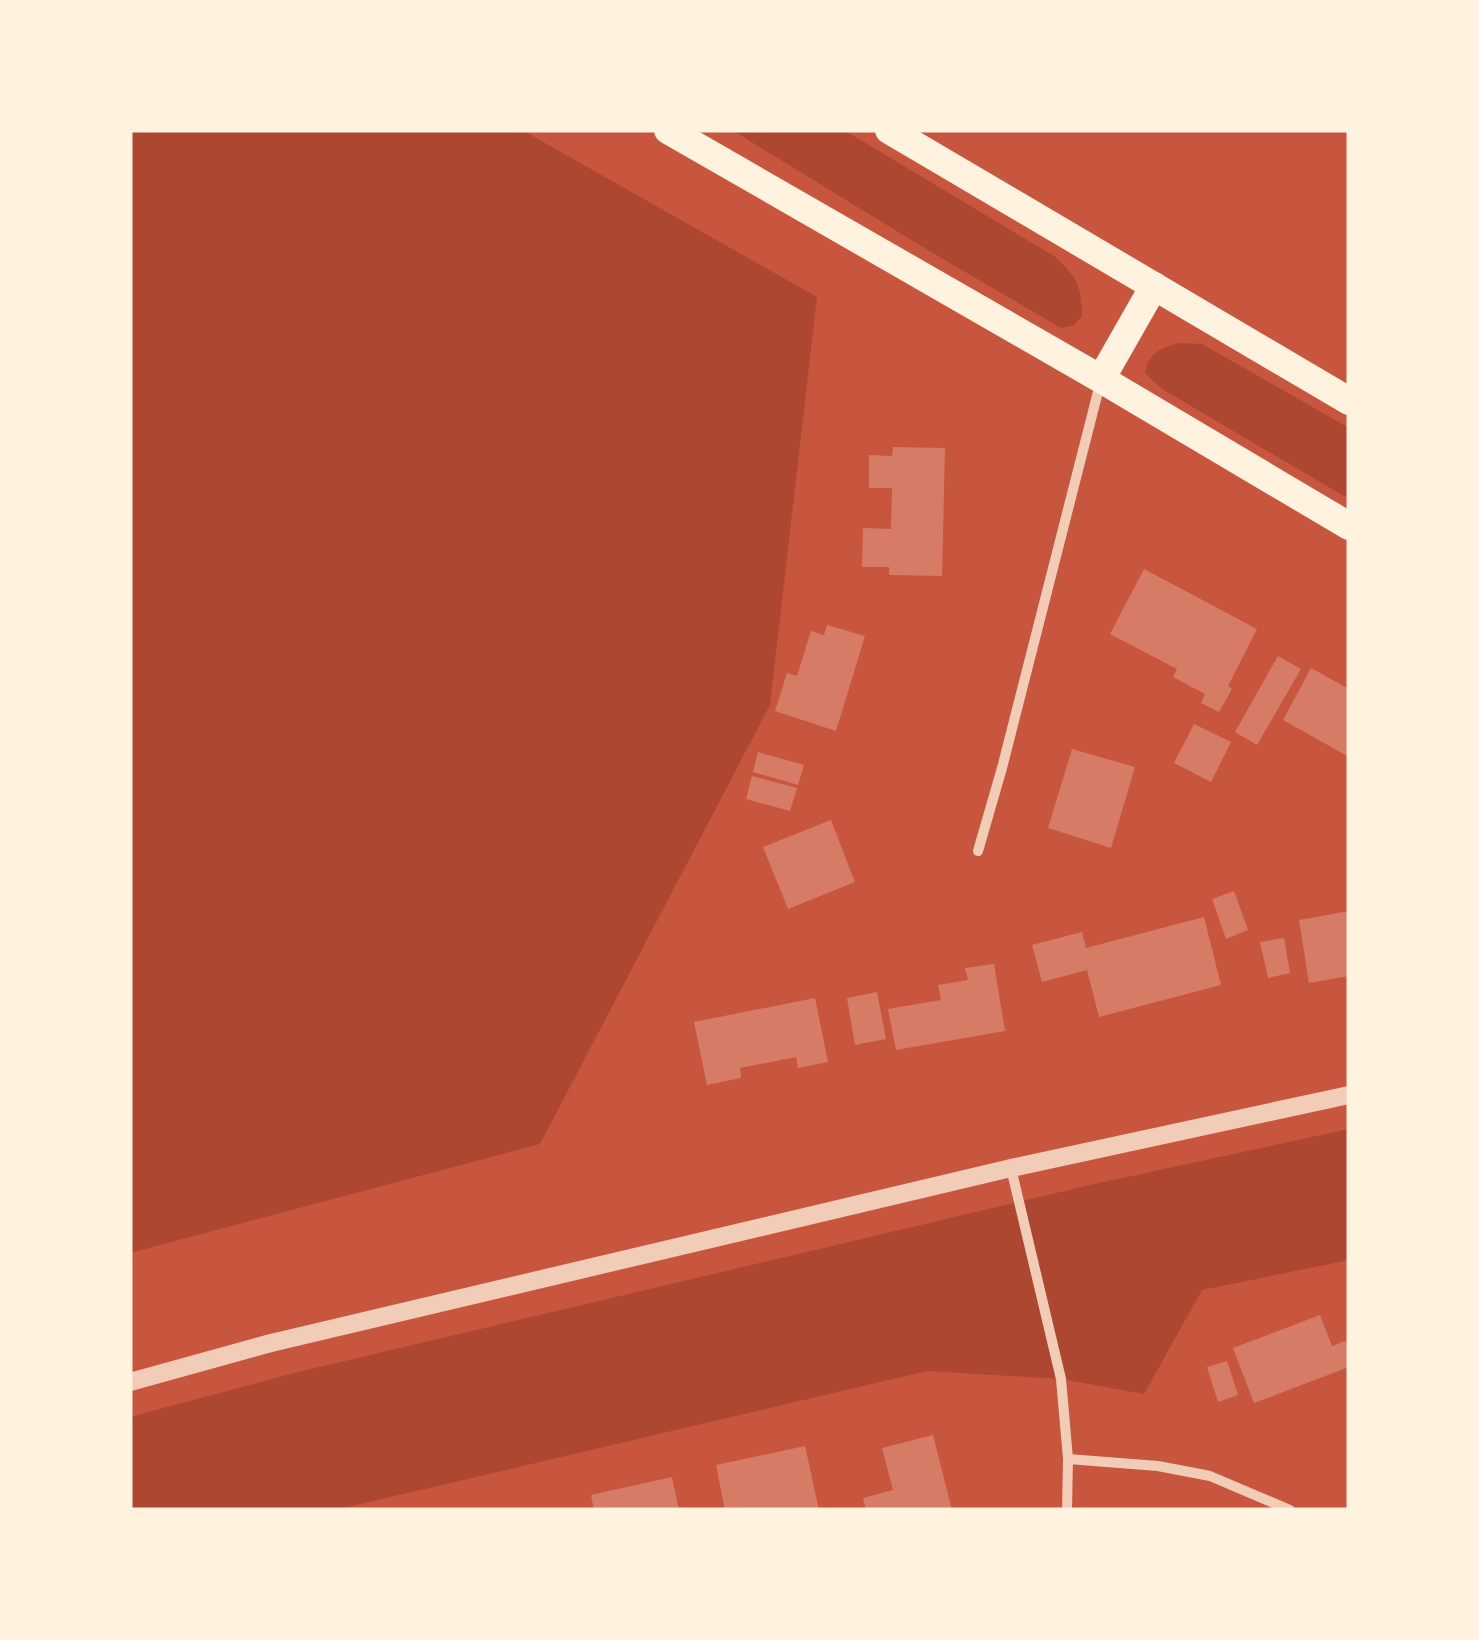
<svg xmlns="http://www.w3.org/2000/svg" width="1479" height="1640" font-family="Ubuntu,sans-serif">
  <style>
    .green { fill: #ae4732 }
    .building { fill: #d67c66 }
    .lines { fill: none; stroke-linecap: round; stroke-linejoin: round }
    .minor { stroke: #f1ccb7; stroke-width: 10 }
    .tertiary { stroke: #f1ccb7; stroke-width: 18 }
    .trunk { stroke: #fff3e0; stroke-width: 28 }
  </style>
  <rect width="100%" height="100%" fill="#c8553d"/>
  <g class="green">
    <polygon points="130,130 522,130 817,297 770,705 540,1144 130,1253"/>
    <path d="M732,130h112l210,126c23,21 27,29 28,60l-9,10 -12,2 -135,-79z"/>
    <path d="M1179,343l23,1 147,84v71l-187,-110 -17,-16c3,-20 16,-25 34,-30z"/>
    <polygon points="1349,1129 1349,1260 1202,1290 1144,1394 1061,1379 927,1371 335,1510 130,1510 130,1417 294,1373 1090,1185"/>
  </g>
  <g class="building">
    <polygon points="893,447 945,448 942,576 889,575 889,567 862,567 863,528 891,529 892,488 869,488 869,455 892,456"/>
    <polygon points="1144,569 1257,629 1228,686 1232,689 1219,712 1201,703 1205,694 1173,677 1177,669 1110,634"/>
    <polygon points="827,625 865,636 836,731 775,711 787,673 797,676 811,631 824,635"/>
    <polygon points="1278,656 1301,669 1257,745 1235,732"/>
    <polygon points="1311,668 1349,689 1349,757 1283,720"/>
    <polygon points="1194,724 1231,742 1211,782 1174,763"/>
    <polygon points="1072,749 1135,767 1111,848 1048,828"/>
    <polygon points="758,752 804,765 798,785 753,772"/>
    <polygon points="752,776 797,788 790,811 746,799"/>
    <polygon points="831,820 855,882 788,909 763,847"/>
    <polygon points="1234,891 1248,930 1226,939 1212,899"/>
    <polygon points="1349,911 1349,976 1309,983 1299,920"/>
    <polygon points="1204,917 1221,985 1099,1017 1087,970 1042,982 1032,945 1082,932 1086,948"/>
    <polygon points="1284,938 1290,973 1268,978 1260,942"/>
    <polygon points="994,964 1005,1031 896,1050 888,1009 941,1000 938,985 968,980 965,968"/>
    <polygon points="877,992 886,1039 855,1045 847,998"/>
    <polygon points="815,998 828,1062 798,1068 796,1057 740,1068 741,1078 707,1085 694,1022"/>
    <polygon points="1320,1315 1332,1346 1345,1341 1349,1350 1349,1367 1254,1403 1233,1348"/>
    <polygon points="1227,1361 1238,1395 1218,1402 1207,1367"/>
    <polygon points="933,1435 952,1510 866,1510 863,1498 893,1490 882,1448"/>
    <polygon points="805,1446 819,1510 725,1510 716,1465"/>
    <polygon points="672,1477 679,1510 594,1510 591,1495"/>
  </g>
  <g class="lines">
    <g class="minor">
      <polyline points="978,851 1002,768 1101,380"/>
      <polyline points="1011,1168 1061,1379 1068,1459 1067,1510"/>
      <polyline points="1068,1459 1158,1466 1210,1476 1290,1510"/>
    </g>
    <polyline class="tertiary" points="130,1382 271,1343 1011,1168 1349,1095"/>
    <g class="trunk">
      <polyline points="668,130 1101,379 1349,526"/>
      <polyline points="889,130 1349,401"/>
      <polyline points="1101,379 1154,286"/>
    </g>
  </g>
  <rect width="1479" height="1640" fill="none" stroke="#fff3e0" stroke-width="265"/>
</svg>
